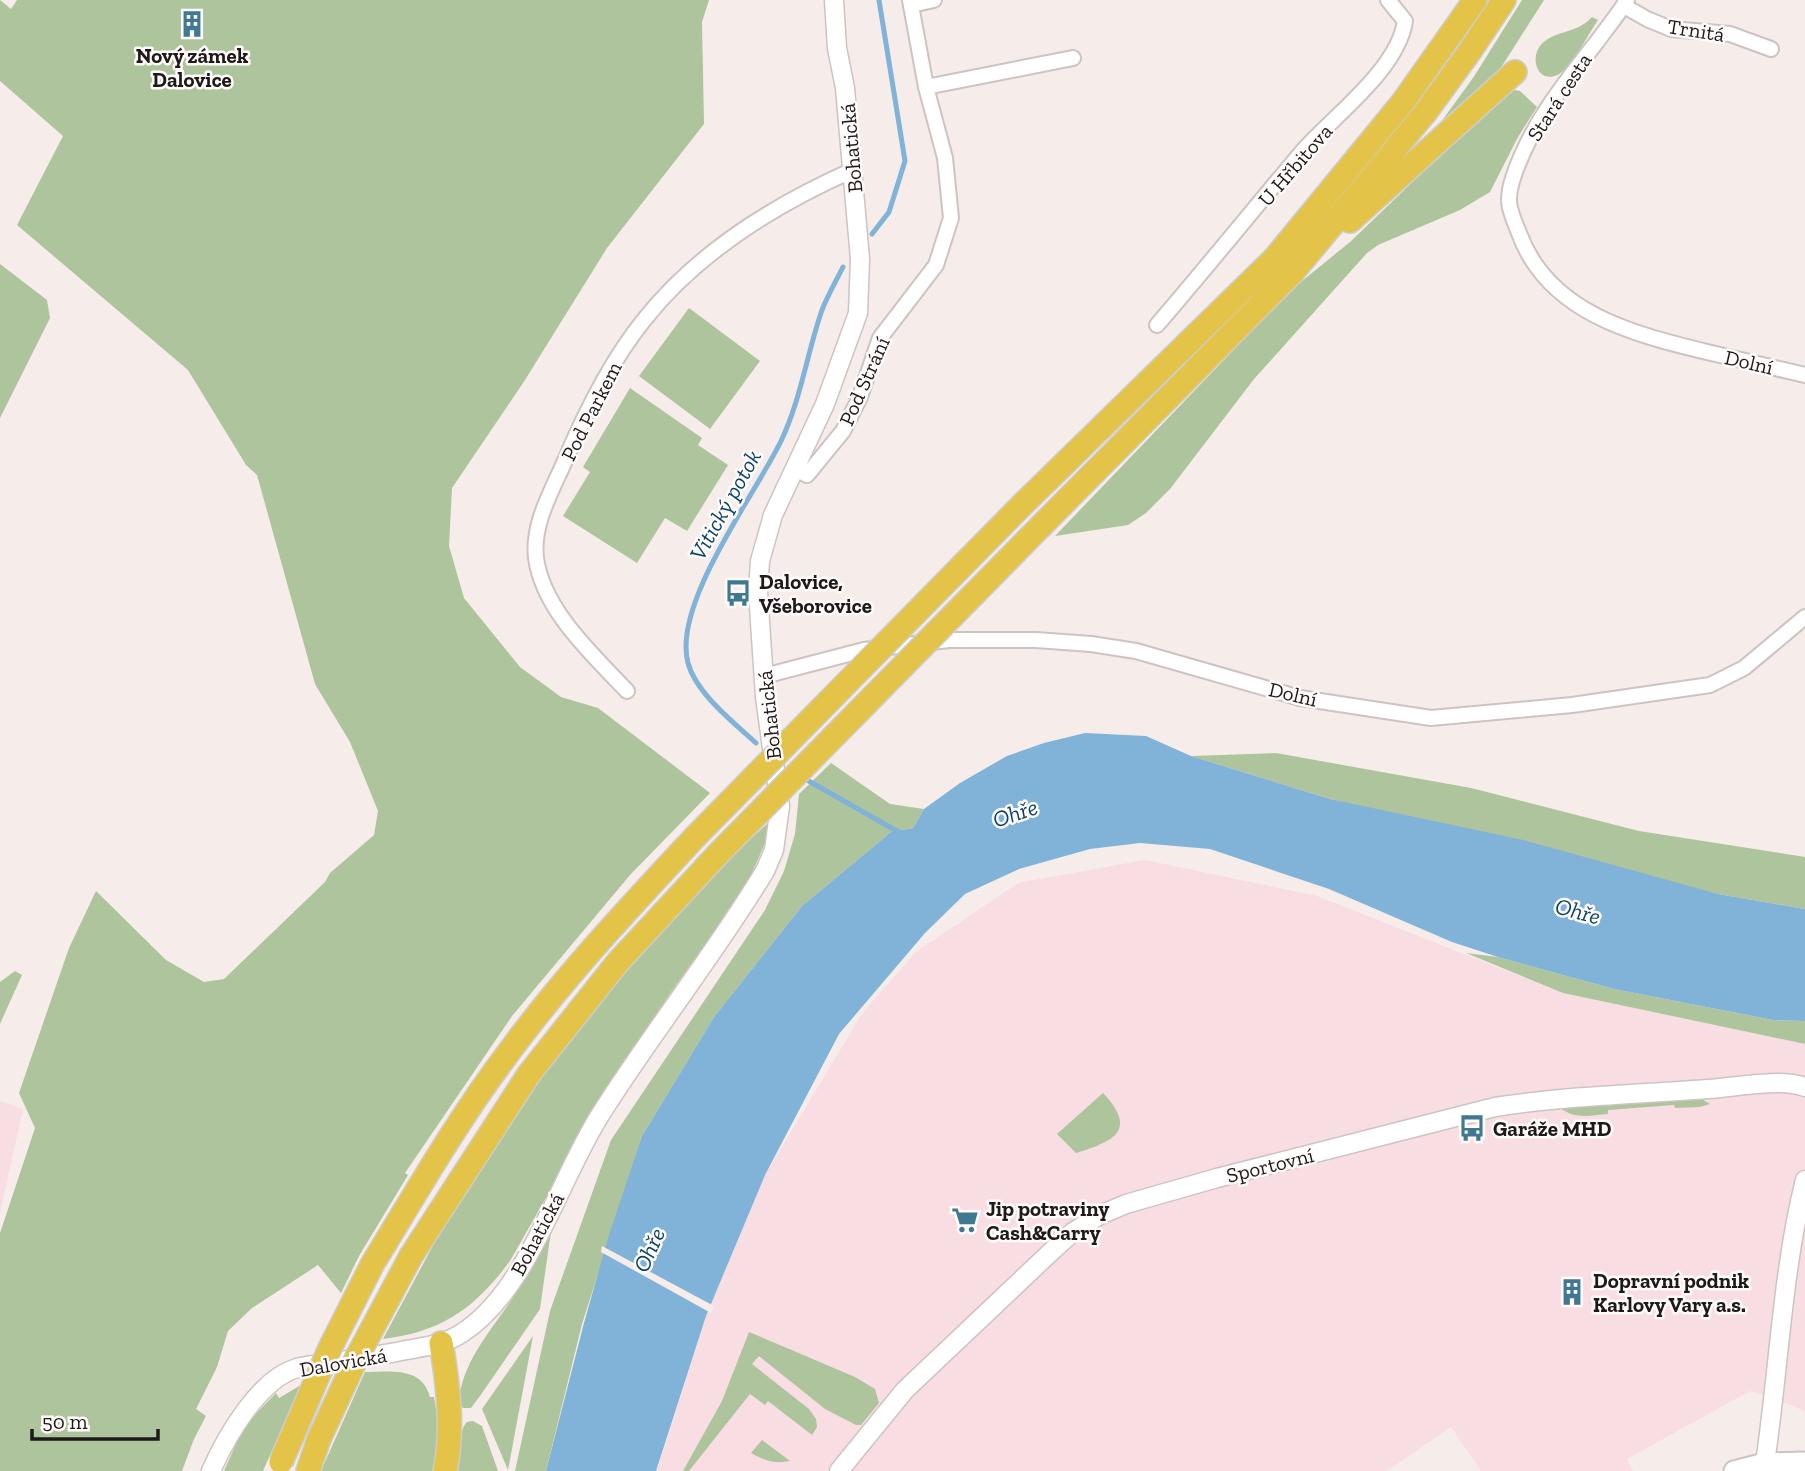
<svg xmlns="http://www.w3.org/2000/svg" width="1805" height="1471" font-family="'Zilla Slab',serif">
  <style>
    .industrial { fill: #f8dde2 }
    .green { fill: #aec49c }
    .water { fill: #81b2d8 }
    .pier { fill: #f6edea }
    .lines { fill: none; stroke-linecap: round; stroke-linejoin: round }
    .stream { stroke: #81b2d8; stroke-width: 5 }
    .minor-casing { stroke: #cdc4c1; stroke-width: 18 }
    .tertiary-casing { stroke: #cdc4c1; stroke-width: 21 }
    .secondary-casing { stroke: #cdc4c1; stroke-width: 23 }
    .trunk-casing { stroke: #cdcdcc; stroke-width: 26 }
    .minor { stroke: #fff; stroke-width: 14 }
    .tertiary { stroke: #fff; stroke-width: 18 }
    .secondary { stroke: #fff; stroke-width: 19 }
    .trunk { stroke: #e3c448; stroke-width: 23 }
    .trunk-bridge-casing { stroke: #cdcdcc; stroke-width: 26; stroke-linecap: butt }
    .trunk-bridge { stroke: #e3c448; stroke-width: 23 }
    .labels { text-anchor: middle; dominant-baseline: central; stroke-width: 5; stroke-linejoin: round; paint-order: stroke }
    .street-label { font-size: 21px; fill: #1d1a19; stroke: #fffbfa }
    .poi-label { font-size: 21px; font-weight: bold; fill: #1d1a19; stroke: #fffbfa; text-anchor: start }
    .water-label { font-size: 23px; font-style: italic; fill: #09456a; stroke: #fffbfa }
  </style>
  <rect width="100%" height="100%" fill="#f6edea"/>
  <g class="industrial">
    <polygon points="1145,860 1317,896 1563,993 1805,1044 1805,1412 1794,1406 1750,1391 1627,1459 1633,1471 1481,1471 1451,1427 1387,1471 657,1471 706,1316 765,1175 863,1012 917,951 1018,883"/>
    <polygon points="0,1101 23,1109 0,1213"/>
  </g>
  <g class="green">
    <polygon points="0,0 11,9 17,0 709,0 702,22 704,124 607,248 525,380 452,488 449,546 464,598 520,667 561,697 598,708 710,793 630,875 512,1016 405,1173 408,1175 359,1256 341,1293 318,1265 252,1308 228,1331 217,1367 196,1409 206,1416 194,1439 182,1471 0,1471 0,1233 35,1128 19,1093 69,948 96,891 166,960 204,982 224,979 325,882 330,873 374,835 378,811 350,742 315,684 257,475 246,465 188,370 17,225 63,136 0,81"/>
    <polygon points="1522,0 1544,0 1488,88 1430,137 1473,78"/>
    <path d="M1592,17l6,3c-9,13 -27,48 -39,54 -19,11 -30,-13 -19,-28 12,-16 36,-11 52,-29z"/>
    <polygon points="1514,90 1520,91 1537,107 1518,137 1490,192 1460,210 1378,245 1367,253 1254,379 1170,489 1146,513 1128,525 1055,536 1291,290 1350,242 1450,146"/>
    <polygon points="0,264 47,300 50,318 0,418"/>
    <polygon points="689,308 760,361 710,429 639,376"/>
    <polygon points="630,388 702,438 698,445 728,465 687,531 665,518 637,563 563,516 590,472 583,467"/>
    <polygon points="1276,753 1471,788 1639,831 1805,857 1805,909 1718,894 1330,799 1191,756"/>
    <polygon points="831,763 890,804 924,809 913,828 891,832 802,906 714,1017 642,1136 582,1324 546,1471 515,1471 550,1311 611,1140 765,910 784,871 795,834 799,794"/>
    <path d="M769,822l-3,19 -20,46 -77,108 -59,90 -100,176c-35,47 -68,71 -127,78l70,-131 84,-126 76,-95 60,-68 57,-61z"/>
    <polygon points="1466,953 1498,957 1614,989 1773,1020 1805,1021 1805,1044 1563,993"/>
    <polygon points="15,971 22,975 0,1024 0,982"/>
    <path d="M1103,1093c36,38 9,49 -27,60l-19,-19z"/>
    <path d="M1698,1097l12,7 -10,3 -25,1 -1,-3 -66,5v4c-16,1 -34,6 -47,-6z"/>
    <path d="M551,1231l-11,78 -60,87 -9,12h-8l-4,-6c3,-44 38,-77 60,-114 12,-18 22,-38 32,-57z"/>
    <polygon points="749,1332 855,1377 875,1389 879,1403 861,1425 856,1425 825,1409 759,1356 752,1364 809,1409 816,1419 817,1427 812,1435 768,1401 765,1405 750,1394 689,1471 683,1471 722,1401"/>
    <polygon points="533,1336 508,1470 482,1409"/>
    <path d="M365,1372c25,0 57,-6 65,25h4l5,31 -6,43h-112z"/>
    <polygon points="301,1385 263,1471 224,1471 244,1426 276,1393 279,1398"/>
    <path d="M473,1421l9,5 16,45h-40c3,-14 -1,-39 9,-49z"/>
    <path d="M762,1440l28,21c-15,3 -25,0 -39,-8z"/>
  </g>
  <polygon class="water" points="1085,733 1146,736 1191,756 1330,799 1523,840 1718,894 1805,909 1805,1021 1773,1020 1614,989 1498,957 1452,942 1329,889 1210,849 1140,843 1090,849 1019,869 965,894 925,933 839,1034 765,1175 706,1316 656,1471 546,1471 584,1323 608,1238 642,1136 714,1017 802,906 891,832 913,828 924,809 960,783 1007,756 1044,743"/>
  <polygon class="pier" points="602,1246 714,1306 711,1313 601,1252"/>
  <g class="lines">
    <g class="stream">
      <polyline points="872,234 889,212 905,161 879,0"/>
      <path d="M756,743c-23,-21 -60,-50 -68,-80 -16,-59 67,-168 93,-222 20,-42 26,-88 41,-131 6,-15 14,-29 21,-43"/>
      <polyline points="807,780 902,834"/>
    </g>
    <defs>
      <g id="minor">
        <path d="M1627,0c-9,15 -21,29 -31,43 -33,42 -66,83 -83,135 -8,25 -3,32 6,55 29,80 114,101 188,119 33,8 65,15 98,23"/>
        <polyline points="911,5 934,0"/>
        <polyline points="1624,6 1647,19 1671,29 1730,34 1771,49"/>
        <polyline points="926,87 1073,58"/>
        <path d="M1157,325c49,-57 96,-115 144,-172 31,-36 97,-83 104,-132l-17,-21"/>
        <polyline points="794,468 807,475 843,431 860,397 880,338 936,265 951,218 945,158 926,87 910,0"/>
        <polyline points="764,676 864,650 949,640 1036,640 1091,644 1136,651 1300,698 1431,718 1572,705 1710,685 1744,668 1805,617"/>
        <path d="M627,691c-34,-36 -84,-81 -91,-133 -4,-33 15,-66 28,-95 21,-50 46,-101 80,-143 53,-67 132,-116 209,-150"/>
      </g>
      <g id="tertiary">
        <path d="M1765,1463c14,-94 17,-191 40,-283"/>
        <path d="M211,1471c15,-34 48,-92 86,-103 10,-3 21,-3 31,-5 25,-4 49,-7 73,-12 21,-4 43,-6 61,-18 67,-43 97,-155 140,-221 52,-82 113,-158 163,-241l9,-21 6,-44 -15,-109 -7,-105 2,-31 13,-46 52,-111 33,-91 2,-54 -15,-171 -8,-40 -3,-48"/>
        <path d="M839,1471l66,-81 149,-141 19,-17 27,-17 26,-11 91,-26 278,-71c71,-11 143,-13 214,-18 27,-2 72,-11 96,-2"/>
      </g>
      <polyline id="secondary" points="1734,1471 1765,1463 1805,1462"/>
      <g id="trunk">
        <polyline points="1350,221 1515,72"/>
        <polyline points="1021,506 1275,258 1403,102 1475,0"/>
        <polyline points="1041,526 1293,272 1425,113 1470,51 1504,0"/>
        <polyline points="411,1256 529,1074 618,962 718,854"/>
        <path d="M373,1263c43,-70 84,-142 133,-207 57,-78 123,-148 189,-219"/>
        <path d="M441,1343c7,40 13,88 4,128"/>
        <polyline points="308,1471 319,1439"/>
      </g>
    </defs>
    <use href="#minor" class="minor-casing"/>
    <use href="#tertiary" class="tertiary-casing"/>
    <use href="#secondary" class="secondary-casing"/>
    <use href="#trunk" class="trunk-casing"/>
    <use href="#minor" class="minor"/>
    <use href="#tertiary" class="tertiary"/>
    <use href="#secondary" class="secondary"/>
    <use href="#trunk" class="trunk"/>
    <defs>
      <g id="trunk-bridge">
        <polyline points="695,837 1021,506"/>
        <polyline points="718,854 1041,526"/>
        <polyline points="319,1439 356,1359 411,1256"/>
        <polyline points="281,1462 330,1348 373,1263"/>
      </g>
    </defs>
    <use href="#trunk-bridge" class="trunk-bridge-casing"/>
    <use href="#trunk-bridge" class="trunk-bridge"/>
  </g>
  <defs>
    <symbol id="building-bare" viewBox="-9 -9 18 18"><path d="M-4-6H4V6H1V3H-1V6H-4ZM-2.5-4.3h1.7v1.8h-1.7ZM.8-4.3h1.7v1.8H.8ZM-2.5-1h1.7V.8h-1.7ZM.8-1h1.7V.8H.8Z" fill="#3e7891" stroke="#fffbfa" stroke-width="2.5" paint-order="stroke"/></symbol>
    <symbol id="bus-bare" viewBox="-9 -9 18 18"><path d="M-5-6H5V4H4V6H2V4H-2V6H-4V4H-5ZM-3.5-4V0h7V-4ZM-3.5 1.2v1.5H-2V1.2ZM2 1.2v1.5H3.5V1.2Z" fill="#3e7891" stroke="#fffbfa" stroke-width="2.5" paint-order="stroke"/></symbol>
    <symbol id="supermarket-bare" viewBox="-9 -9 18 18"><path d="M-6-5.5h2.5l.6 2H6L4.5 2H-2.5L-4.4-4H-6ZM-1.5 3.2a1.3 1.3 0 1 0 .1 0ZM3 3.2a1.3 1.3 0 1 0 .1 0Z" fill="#3e7891" stroke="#fffbfa" stroke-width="2.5" paint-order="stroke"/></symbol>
  </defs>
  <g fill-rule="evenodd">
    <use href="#building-bare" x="173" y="5" width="38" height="38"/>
    <use href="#bus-bare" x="719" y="574" width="38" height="38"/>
    <use href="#bus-bare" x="1453" y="1109" width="38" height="38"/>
    <use href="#supermarket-bare" x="946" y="1201" width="38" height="38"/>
    <use href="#building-bare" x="1553" y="1273" width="38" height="38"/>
  </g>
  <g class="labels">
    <g class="street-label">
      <text transform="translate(1696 30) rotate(9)">Trnitá</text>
      <text transform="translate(1559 97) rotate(-57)">Stará cesta</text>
      <text transform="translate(851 148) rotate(-95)">Bohatická</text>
      <text transform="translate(1295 165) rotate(-49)">U Hřbitova</text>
      <text transform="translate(1749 362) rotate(13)">Dolní</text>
      <text transform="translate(864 381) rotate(-66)">Pod Strání</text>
      <text transform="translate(591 411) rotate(-63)">Pod Parkem</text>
      <text transform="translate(1293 694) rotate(13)">Dolní</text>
      <text transform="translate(769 715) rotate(-96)">Bohatická</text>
      <text transform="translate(1270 1165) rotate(-14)">Sportovní</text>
      <text transform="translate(537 1234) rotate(-62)">Bohatická</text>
      <text transform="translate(343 1362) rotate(-10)">Dalovická</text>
    </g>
    <g class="poi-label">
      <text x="192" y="55" text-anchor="middle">Nový zámek<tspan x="192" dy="24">Dalovice</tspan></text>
      <text x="759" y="581">Dalovice,<tspan x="759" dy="24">Všeborovice</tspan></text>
      <text x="1493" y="1128">Garáže MHD</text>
      <text x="986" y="1208">Jip potraviny<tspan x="986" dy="24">Cash&amp;Carry</tspan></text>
      <text x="1593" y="1280">Dopravní podnik<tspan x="1593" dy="24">Karlovy Vary a.s.</tspan></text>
    </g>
    <g class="water-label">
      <text transform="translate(725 505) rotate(-61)">Vitický potok</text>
      <text transform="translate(1015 813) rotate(-19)">Ohře</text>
      <text transform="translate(1578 911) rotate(15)">Ohře</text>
      <text transform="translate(649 1250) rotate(-66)">Ohře</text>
    </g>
  </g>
  <path d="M32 1429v10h126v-10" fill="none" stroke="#1d1a19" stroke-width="3.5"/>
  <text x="42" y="1429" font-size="21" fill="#1d1a19" stroke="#fffbfa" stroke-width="5" paint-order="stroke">50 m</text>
</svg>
